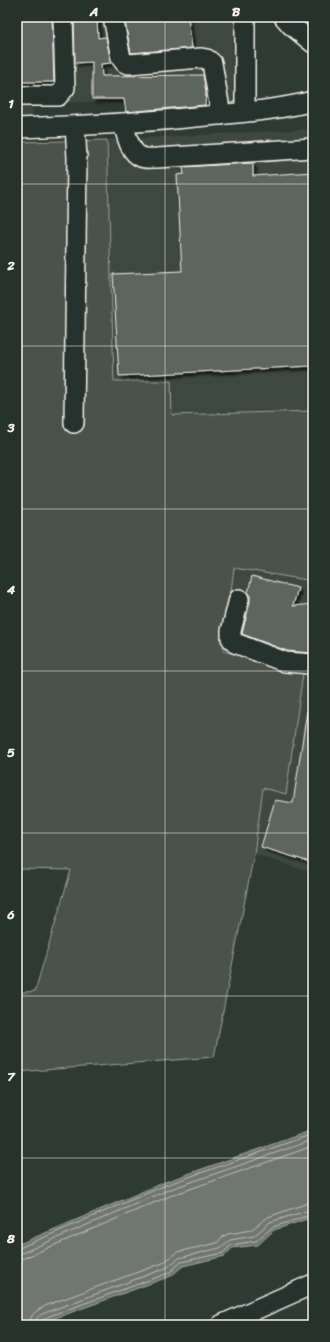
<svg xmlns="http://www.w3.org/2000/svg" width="330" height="1342" font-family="Sriracha,sans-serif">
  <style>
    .built { fill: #3c4841 }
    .green { fill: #48524c; stroke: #9ea29a }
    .water { fill: #6f7770; stroke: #a4a8a0 }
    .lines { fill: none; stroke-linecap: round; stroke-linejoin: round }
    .shore { stroke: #bfc0b8; stroke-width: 1 }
    .building { fill: #5c655e; stroke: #f4f1e8; filter: url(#shadow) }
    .minor-casing { stroke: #f4f1e8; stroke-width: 22 }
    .minor { stroke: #26332d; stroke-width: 19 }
    .grid { fill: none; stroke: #f4f1e8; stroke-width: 1; stroke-opacity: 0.55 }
    .neatline { fill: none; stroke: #f4f1e8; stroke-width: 1.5 }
    .grid-label { font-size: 13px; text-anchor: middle; font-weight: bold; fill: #f4f1e8 }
  </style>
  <defs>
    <filter id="shadow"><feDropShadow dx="3.5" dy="3.5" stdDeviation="1" flood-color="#0009"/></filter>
  </defs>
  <rect width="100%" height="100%" fill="#2e3b34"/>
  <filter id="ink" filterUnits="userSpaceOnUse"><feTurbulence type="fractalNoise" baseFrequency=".025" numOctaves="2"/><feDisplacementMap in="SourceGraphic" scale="8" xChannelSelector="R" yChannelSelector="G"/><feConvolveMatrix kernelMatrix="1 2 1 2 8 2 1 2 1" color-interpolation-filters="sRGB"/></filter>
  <g filter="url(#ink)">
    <g class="built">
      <polygon points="17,17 238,17 235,109 205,111 207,75 118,73 122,102 32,103 33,122 17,122"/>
      <polygon points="313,129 313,411 172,415 171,381 113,382 107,140"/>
      <polygon points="234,568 313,581 313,873 254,854 263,788 286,794 223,651"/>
    </g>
    <polygon class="green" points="107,140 114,381 171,381 172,415 313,411 313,581 234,568 223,651 303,673 286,794 263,788 254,854 214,1057 17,1072 17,993 35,991 71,870 17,869 17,142"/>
    <polygon class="water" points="313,1130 313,1217 274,1230 258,1245 232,1248 225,1256 183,1266 171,1276 53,1319 40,1325 17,1325 17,1245 165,1182"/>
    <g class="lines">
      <g class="shore">
        <polyline points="17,1249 166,1185 313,1134"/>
        <polyline points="17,1254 22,1253 168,1190 313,1140"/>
        <polyline points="17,1260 24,1258 170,1196 313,1146"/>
        <path d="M29,1325c1,-12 9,-15 18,-20l116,-42 14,-11 40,-9 5,-6 6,-3 23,-4 17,-13 40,-14h5"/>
        <path d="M35,1325c0,-9 7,-11 15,-14l116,-43 13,-10 41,-10 10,-8 24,-4 16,-14 43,-13"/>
        <polyline points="40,1325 42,1320 52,1315 169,1273 181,1262 223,1253 231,1245 256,1241 273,1227 313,1214"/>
      </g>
    </g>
    <g class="building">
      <polygon points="17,17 52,17 54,82 17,82"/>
      <polygon points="74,17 97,17 98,38 106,37 111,63 101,64 102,76 203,75 206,92 205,105 126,112 124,99 92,99 92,62 75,63"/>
      <polygon points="124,17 188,17 192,48 131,53"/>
      <polygon points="253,163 253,176 313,172 313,366 119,376 113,274 182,271 177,175 184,174 183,167"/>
      <polygon points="252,576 298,588 293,606 313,604 313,653 287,651 242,634 250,602 250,596 248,593"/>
      <polygon points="307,711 313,712 313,863 261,847 275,800 293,803"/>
    </g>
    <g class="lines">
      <defs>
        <g id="minor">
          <polyline points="113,17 121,58 125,63 129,64 201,58 207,59 212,63 221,115"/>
          <polyline points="284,17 291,25 313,43"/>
          <polyline points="17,96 58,96 65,88 63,17"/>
          <polyline points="245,112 245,17"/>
          <path d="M123,124c4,11 6,28 18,33 5,2 11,1 16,1l156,-10"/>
          <path d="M17,128c67,-2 133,-6 200,-13 32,-3 65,-6 96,-14"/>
          <polyline points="74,423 77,157 75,126"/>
          <polyline points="239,599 231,631 231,638 235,643 285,662 313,664"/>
          <polyline points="221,1325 313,1284"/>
        </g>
      </defs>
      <use href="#minor" class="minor-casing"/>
      <use href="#minor" class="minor"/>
    </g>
  </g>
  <path class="grid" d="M165,17v1308M17,184h296M17,346h296M17,509h296M17,671h296M17,833h296M17,996h296M17,1158h296"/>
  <rect width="330" height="1342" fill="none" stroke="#26332d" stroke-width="44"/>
  <rect x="22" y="22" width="286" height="1298" class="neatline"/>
  <g class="grid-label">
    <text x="94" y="16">A</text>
    <text x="236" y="16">B</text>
    <text x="11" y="108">1</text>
    <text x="11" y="270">2</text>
    <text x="11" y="432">3</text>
    <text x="11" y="594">4</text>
    <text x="11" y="757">5</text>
    <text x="11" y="919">6</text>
    <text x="11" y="1081">7</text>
    <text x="11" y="1243">8</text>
  </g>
</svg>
